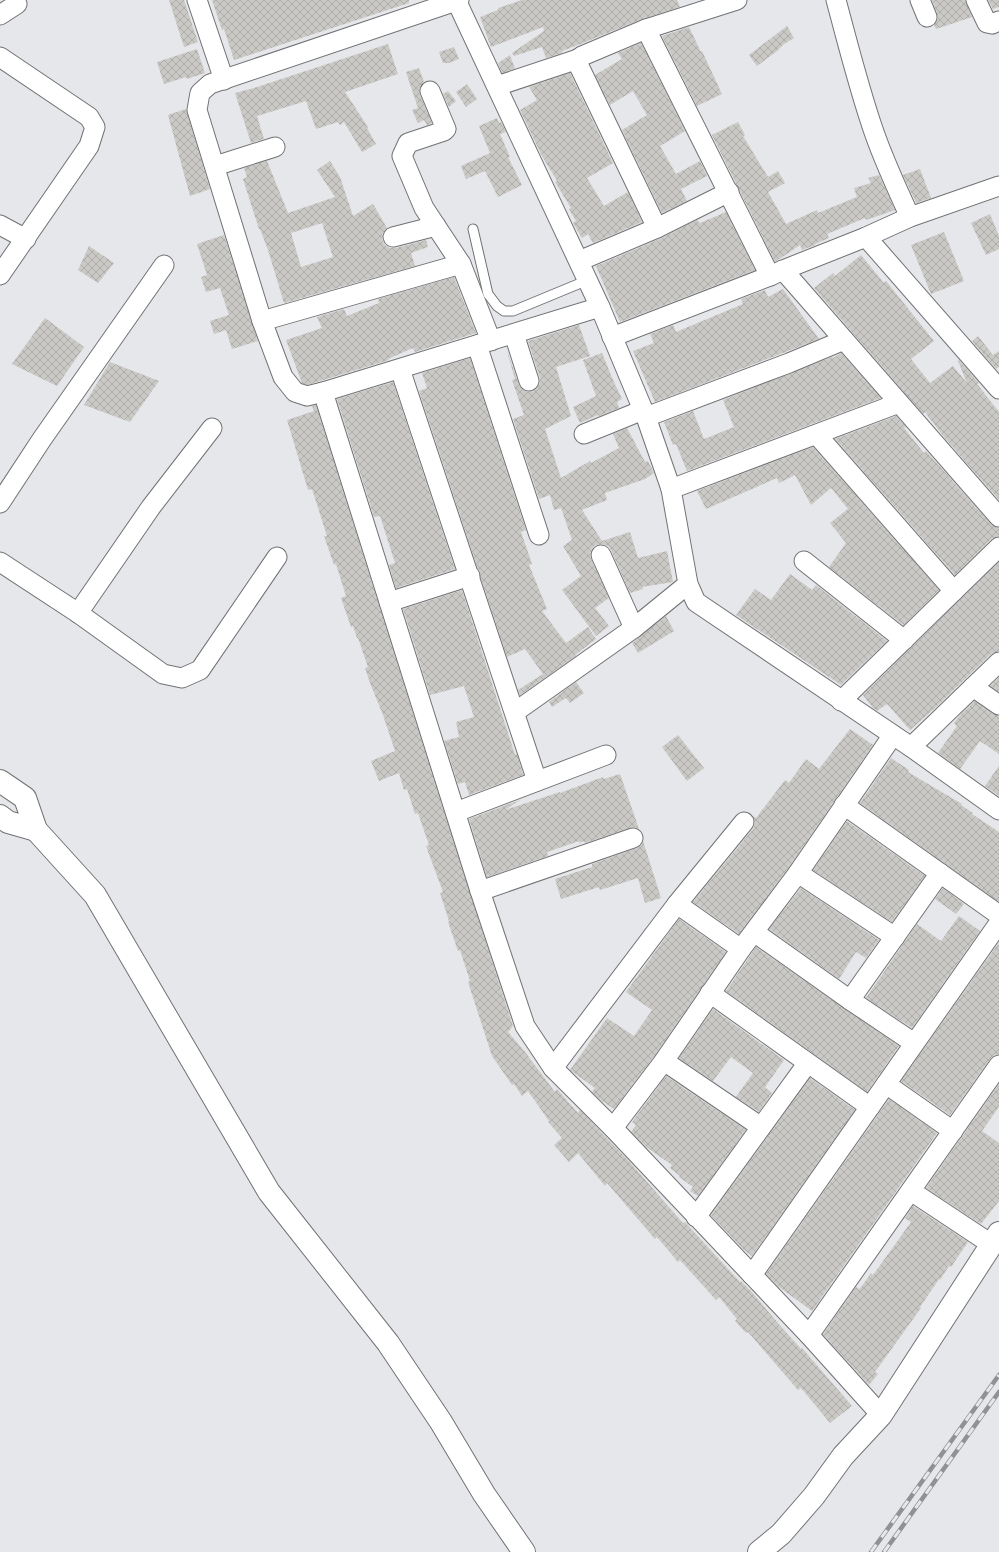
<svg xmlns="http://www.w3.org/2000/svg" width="999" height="1552" font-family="Overpass,sans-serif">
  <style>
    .building { fill: url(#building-cross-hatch); fill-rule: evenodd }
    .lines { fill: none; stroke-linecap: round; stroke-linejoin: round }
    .service-casing { stroke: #707274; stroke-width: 11 }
    .minor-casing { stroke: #707274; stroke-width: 21 }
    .tertiary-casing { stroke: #707274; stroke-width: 24 }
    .service { stroke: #fff; stroke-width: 9 }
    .minor { stroke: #fff; stroke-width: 19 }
    .tertiary { stroke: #fff; stroke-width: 22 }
    .rail-casing { stroke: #909193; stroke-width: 4.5 }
    .rail { stroke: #e5e7ea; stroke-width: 3; stroke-dasharray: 9; stroke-linecap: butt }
  </style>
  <defs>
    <pattern id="building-cross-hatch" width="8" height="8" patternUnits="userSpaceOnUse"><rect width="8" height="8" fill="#cbc9c6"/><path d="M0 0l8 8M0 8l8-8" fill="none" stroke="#aeadaa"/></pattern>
  </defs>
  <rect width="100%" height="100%" fill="#e5e7ea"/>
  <g class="building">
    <polygon points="169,0 184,0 198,42 184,47"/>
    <polygon points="212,0 409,0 409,3 234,60 224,29 222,30"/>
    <polygon points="522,0 677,0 680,7 642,19 583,43 562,51 562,53 546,58 542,47 514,56 512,53 544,31 543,27 491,47 480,17 498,10 498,8"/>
    <polygon points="932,0 965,0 972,17 936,29 934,25 938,19 937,13"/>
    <polygon points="988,0 999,0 999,7 993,9"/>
    <polygon points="787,26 794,38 784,44 777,51 757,66 749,55"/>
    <polygon points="689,27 701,52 702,51 722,94 697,106 662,36"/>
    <polygon points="641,43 685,131 660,146 676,174 700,161 707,176 681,189 687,201 662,213 622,130 647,115 633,91 610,105 595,75 622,59 618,53"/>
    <polygon points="388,44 398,74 345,92 368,127 367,128 376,144 362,152 344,122 340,125 338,122 316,129 306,101 257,116 264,139 251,143 235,93 254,88"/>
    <polygon points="454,47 459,59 449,63 443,63 439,52"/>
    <polygon points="197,49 205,73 187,79 186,77 164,84 157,62"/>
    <polygon points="510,55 515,69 502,73 498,63"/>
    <polygon points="419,68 424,82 419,89 420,95 432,123 427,125 424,120 418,123 412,110 418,108 406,72"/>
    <polygon points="570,73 613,163 587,178 604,206 628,192 642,222 593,243 588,234 582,238 573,223 576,221 569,209 571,208 555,182 557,181 541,154 520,110 537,100 529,87"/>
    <polygon points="467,84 477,99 466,107 456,92"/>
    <polygon points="448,91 456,101 449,107 443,94"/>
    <polygon points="186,109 210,189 190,196 168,115"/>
    <polygon points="497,118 499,123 501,122 506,132 500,134 510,157 508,157 522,185 498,197 485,171 466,179 461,166 490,153 479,126"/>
    <polygon points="738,122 745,135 743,136 768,177 778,171 785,183 768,192 786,224 817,210 818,213 857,197 854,188 871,183 868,178 879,175 895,210 866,220 865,218 827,234 829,238 815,244 815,245 802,250 800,245 775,262 712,135"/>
    <path d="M267,161l21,52 47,-16 -18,-27 13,-9 10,16 13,39 20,-12 14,24 -5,6v6l3,5 5,3h6l30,-8 2,7 -17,6 4,13 -131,37 -16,-53 -8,-21h-1l-16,-50 4,-2 -3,-9zM322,223l11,34 -32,10 -10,-34z"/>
    <polygon points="920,169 931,198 916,203 903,175"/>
    <polygon points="726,212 755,270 620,322 596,266 662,238 697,220 700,223"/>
    <polygon points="990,214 999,236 999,249 986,255 971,223"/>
    <polygon points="944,232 964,281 931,294 911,245"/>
    <polygon points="224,235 258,341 232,349 226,330 214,334 210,321 229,315 220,288 206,292 201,277 207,275 197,244"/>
    <polygon points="89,246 114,263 98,283 78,270"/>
    <polygon points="861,255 884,283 886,281 934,341 911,359 930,383 953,366 967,383 958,361 959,360 979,383 977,384 999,412 999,500 944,437 925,412 923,414 814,288 833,273 835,276"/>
    <polygon points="454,277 476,333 415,352 413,348 388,359 389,360 320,381 307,385 302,383 286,340 322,328 317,317 344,309 347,316 379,303 378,299"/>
    <polygon points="783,289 819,339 655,402 633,351 654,343 650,334 673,325 676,332 743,304 741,299 765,290 768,297"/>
    <polygon points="45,318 84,347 57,386 12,364"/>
    <polygon points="579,325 590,356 556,367 571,416 545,429 561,478 590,461 591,463 619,448 613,434 627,428 645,462 648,461 654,473 645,479 605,493 607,500 582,510 602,541 630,532 638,558 667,551 673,582 642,587 643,589 630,593 611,550 608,546 602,544 596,545 592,548 590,554 591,559 609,598 595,608 609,626 596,636 562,590 581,576 563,546 572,540 561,508 554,510 550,495 539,499 513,419 524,415 512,380 515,379 506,348 519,385 522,389 527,392 532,392 537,388 540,383 540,378 528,341"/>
    <polygon points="978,336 993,355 999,351 999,367 996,369 972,341"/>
    <polygon points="602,353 613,380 622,399 617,402 619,408 599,416 598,415 580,423 573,407 596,396 583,360"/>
    <polygon points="841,353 881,398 687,471 676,444 673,445 664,422 693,411 704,439 734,427 723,400 832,357 833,358"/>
    <polygon points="470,358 526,530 521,532 532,564 529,565 547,609 542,611 566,643 588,627 596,639 575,655 576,656 520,695 518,690 543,674 525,649 507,657 419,391 427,388 422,373"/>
    <polygon points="110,362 159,381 130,422 84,405"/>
    <polygon points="393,382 455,569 396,588 389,565 395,563 380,516 374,517 337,399"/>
    <polygon points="316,405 470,894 513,1026 508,1032 525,1052 555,1092 557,1089 578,1113 580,1110 627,1159 683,1223 685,1222 740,1282 741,1281 750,1290 778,1323 801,1349 802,1348 852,1406 830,1423 801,1388 798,1390 748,1332 746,1333 735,1321 737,1319 719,1297 716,1300 680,1260 678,1262 657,1237 655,1239 607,1183 605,1186 578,1153 569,1162 554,1145 562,1138 548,1122 549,1121 528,1091 522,1096 514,1084 512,1085 492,1056 468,982 470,981 460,950 458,951 448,922 449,921 440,893 443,892 426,846 429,845 418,813 415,814 407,789 404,790 399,773 379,781 371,761 395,751 383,715 370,683 365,668 368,667 358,638 357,638 353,626 351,627 341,598 346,596 336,564 334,565 324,536 327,536 312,489 308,490 287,420 314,411 312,406"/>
    <polygon points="896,416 906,427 904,428 924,453 926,451 991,524 999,528 999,536 991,539 955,575 835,439"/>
    <polygon points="813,447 939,590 903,625 829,567 846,543 830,523 848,509 831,488 811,505 795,475 779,483 777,478 706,509 697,491"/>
    <polygon points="999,562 999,651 991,654 934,709 910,730 887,704 877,711 873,708 863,695"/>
    <polygon points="790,574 812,590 816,585 887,641 841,685 736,615 755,589 771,600"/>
    <polygon points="462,590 515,755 517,754 523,775 469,795 465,782 458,784 444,741 459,737 456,722 474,717 464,686 430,695 403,609"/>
    <polygon points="666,616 674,631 638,653 632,643"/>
    <polygon points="999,677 999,692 990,686"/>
    <polygon points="576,682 584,693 570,703 566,698 552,707 549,702"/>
    <polygon points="974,701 993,714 999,716 999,754 980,741 960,769 938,753 957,726 954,723 960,715"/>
    <polygon points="850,729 873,745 789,867 739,934 693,902 753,829 755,823 753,816 756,818 785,780 789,783 806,759 819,769"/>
    <polygon points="678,735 704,768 687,781 662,747"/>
    <polygon points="891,758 909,770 908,772 962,804 961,805 973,813 972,814 999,832 999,902 860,803"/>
    <polygon points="999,766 999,796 985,786"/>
    <polygon points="620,774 639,829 635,827 630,828 585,843 584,841 579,843 579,841 547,852 548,856 487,877 469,819 520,800 505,810 560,792 560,793 603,777 604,779"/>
    <polygon points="847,821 925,876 892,922 813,870"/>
    <polygon points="643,841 661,898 645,903 638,878 600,890 599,887 561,899 555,879 592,867 592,864 637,848 641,845"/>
    <polygon points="801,888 879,940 866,958 856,952 839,979 769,929"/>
    <polygon points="943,888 964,904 956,914 935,899"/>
    <polygon points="959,916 980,931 912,1028 866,998 917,924 941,941"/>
    <polygon points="679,919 726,952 655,1055 614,1109 602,1101 592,1092 595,1088 570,1070 607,1018 634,1036 652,1010 626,992"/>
    <polygon points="998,944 999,945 999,1054 994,1055 990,1059 950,1115 901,1081"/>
    <polygon points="756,947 899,1046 867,1092 726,991"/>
    <polygon points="713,1009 784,1060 765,1087 772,1093 759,1112 736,1097 753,1073 731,1057 713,1081 679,1058"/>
    <polygon points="666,1076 746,1130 698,1196 690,1191 693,1187 679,1177 680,1176 670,1168 672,1165 646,1147 631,1132 636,1125 632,1122"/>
    <polygon points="810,1078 855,1110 752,1256 744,1250 711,1215"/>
    <polygon points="999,1084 999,1107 982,1131 999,1143 999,1201 981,1224 926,1188"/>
    <polygon points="889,1099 937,1133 812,1311 779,1287 766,1274"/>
    <polygon points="913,1206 968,1242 951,1267 949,1266 940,1280 939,1279 920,1307 921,1308 875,1372 878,1374 869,1385 823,1334 856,1287 859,1289 862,1286 871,1273 873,1275 891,1250 911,1222 905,1218"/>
  </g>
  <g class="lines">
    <defs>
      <polyline id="service" points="473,229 488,294 497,306 504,311 513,311 588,280"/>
      <g id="minor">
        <polyline points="197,0 224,80"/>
        <polyline points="456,0 600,307 646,417 671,489 688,584 696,602 911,747 999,810"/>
        <polyline points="459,0 210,84 200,93 197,110 262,321 283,377 295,392 307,396 323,392 600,307"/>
        <path d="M836,0c12,44 23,89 38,132 10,29 23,57 36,85"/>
        <polyline points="920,0 927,17"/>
        <polyline points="976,0 987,23 992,24 999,21"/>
        <polyline points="0,15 17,4"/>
        <polyline points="646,29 770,276"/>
        <polyline points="0,57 89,117 95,127 89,146 0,275"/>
        <polyline points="497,86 578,59"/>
        <polyline points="430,91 446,129 444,131 408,143 402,156 424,208 461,264"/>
        <polyline points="215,166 275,147"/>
        <polyline points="0,225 26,239"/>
        <polyline points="657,228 579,66 578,59 582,56 646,29 737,0"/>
        <polyline points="393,237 436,226"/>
        <polyline points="866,237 999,389"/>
        <polyline points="579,261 657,228 729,192"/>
        <polyline points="783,270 999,517"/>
        <polyline points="262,321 461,264 491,341"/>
        <polyline points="514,334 529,381"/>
        <polyline points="612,337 770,276 783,270 866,237 910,217 999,186"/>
        <polyline points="477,345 539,535"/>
        <polyline points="400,369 537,781"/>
        <polyline points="323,392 480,891 525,1026 553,1068 613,1128 809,1335 881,1415"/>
        <polyline points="646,417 789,363 844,340"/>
        <polyline points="584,434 643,410"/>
        <polyline points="817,435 954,591"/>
        <polyline points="671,489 899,403"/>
        <polyline points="0,503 42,439 164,265"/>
        <polyline points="601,555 634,628"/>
        <polyline points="804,561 904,640"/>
        <polyline points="0,562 78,613 163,674 182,678 200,670 277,557"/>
        <polyline points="389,602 470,576"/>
        <polyline points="78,613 151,507 212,428"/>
        <polyline points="973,687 999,705"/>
        <polyline points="841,701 999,547"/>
        <polyline points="515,712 634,628 688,584"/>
        <polyline points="911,747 999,662"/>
        <polyline points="844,805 999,915"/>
        <polyline points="456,812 606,755"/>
        <polyline points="798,873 895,937"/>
        <polyline points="480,891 633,838"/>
        <polyline points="677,904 744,822"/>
        <polyline points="754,932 850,1000 914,1043"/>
        <polyline points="710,993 870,1107"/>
        <polyline points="850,1000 940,873"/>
        <polyline points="664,1061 761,1127"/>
        <polyline points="553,1068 677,904 741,949"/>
        <polyline points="886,1084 953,1131"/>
        <polyline points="613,1128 664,1061 741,949 798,873 893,735"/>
        <polyline points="911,1191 991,1244"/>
        <polyline points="696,1217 807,1064"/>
        <polyline points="752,1275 999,923"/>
        <polyline points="809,1335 999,1065"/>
      </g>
      <g id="tertiary">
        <polyline points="0,781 25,798 36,830 8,822 0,816"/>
        <polyline points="36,830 95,895 269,1192 388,1343 441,1422 484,1494 524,1552"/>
        <polyline points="759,1552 781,1534 814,1496 843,1456 881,1415 999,1233"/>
      </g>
    </defs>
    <use href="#service" class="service-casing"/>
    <use href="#minor" class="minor-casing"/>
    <use href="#tertiary" class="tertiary-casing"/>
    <use href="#service" class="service"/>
    <use href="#minor" class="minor"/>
    <use href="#tertiary" class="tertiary"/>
    <defs>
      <g id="rail">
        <polyline points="871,1552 999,1375"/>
        <polyline points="884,1552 999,1392"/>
      </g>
    </defs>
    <use href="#rail" class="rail-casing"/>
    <use href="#rail" class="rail"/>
  </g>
</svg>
